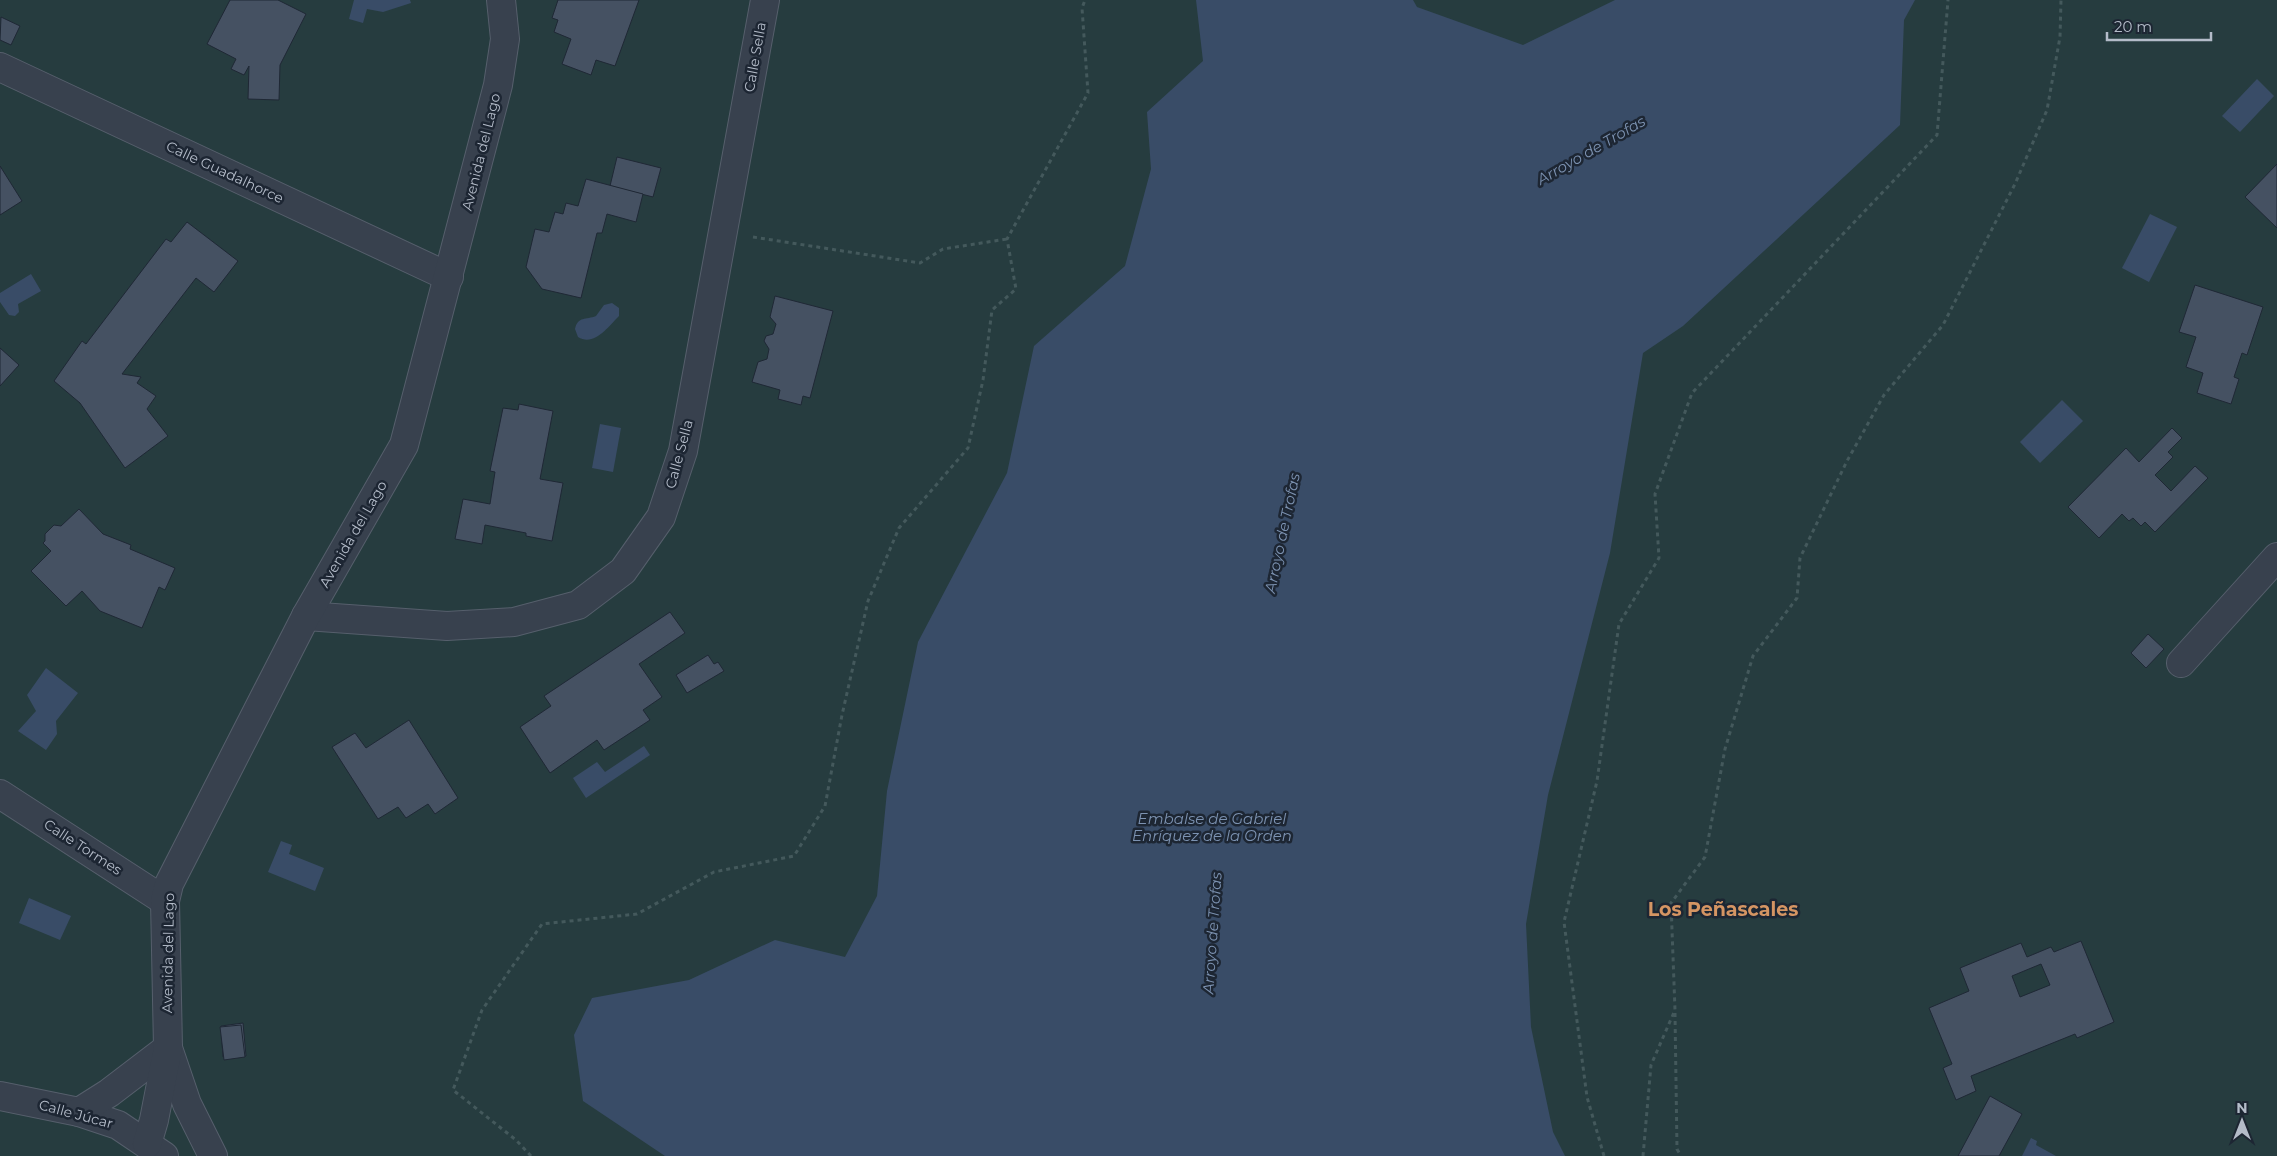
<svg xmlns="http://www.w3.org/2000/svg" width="2277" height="1156" font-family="Montserrat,sans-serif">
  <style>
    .green { fill: #263c3f }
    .water { fill: #394c67 }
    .building { fill: #455162; stroke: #1f2835; fill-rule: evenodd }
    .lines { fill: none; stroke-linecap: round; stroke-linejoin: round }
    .street-casing { stroke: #565f6c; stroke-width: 30 }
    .path { stroke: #44595c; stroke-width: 3; stroke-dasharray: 4 4; stroke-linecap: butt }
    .street { stroke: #38414e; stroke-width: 28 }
    .labels { text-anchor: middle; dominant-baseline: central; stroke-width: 5; stroke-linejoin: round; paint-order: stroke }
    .street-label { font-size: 14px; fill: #b4bcc9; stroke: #1d2633 }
    .water-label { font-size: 15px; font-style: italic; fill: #7c92b1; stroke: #1d2633 }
    .district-label { font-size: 19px; font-weight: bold; fill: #d59563; stroke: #1d2633 }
  </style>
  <rect width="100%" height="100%" fill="#242f3e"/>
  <rect class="green" x="0" y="0" width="2277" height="1156"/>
  <g class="water">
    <polygon points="354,0 410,0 411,3 383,12 367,9 363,23 349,19"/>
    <polygon points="1196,0 1413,0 1417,7 1523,45 1615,0 1915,0 1904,20 1900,125 1683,326 1643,353 1610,553 1548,795 1526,924 1531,1027 1553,1132 1565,1156 665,1156 583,1101 574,1035 592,998 689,980 775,940 845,957 877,896 887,791 918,642 1007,473 1034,346 1125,266 1151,169 1147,112 1203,61"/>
    <polygon points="2257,79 2274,96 2240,132 2222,116"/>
    <polygon points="2150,214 2177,227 2149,282 2122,268"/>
    <polygon points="31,274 41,291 18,304 19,312 15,316 9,315 0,302 0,293"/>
    <path d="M612,303l7,5v8c-11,11 -25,31 -41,21l-3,-8c3,-13 11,-9 21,-13l8,-11z"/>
    <polygon points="2062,400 2083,421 2040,463 2020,442"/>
    <polygon points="600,424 621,428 613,472 592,468"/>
    <polygon points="46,668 78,693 56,721 57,734 46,750 18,731 36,711 27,695"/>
    <polygon points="644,746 650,755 586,798 573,778 597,762 605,772"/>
    <polygon points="281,841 292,845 289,854 324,868 315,891 268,872"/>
    <polygon points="29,898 71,916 60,940 19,923"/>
    <polygon points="2031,1138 2037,1141 2036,1145 2056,1156 2022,1156"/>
  </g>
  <g class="building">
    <polygon points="230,0 278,0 306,14 280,65 279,100 248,99 249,66 244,75 231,69 236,59 207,44"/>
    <polygon points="558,0 639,0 615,66 596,60 591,75 562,64 571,39 554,32 558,20 552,18"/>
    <polygon points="1,17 20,26 11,45 0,40"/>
    <polygon points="617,157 661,168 653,197 610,186"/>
    <polygon points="2277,164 2277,228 2245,197"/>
    <polygon points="0,166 22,201 0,215"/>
    <polygon points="586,179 643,194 636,222 607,214 602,233 597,233 581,298 542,289 526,267 535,229 549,232 555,212 563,214 566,203 578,206"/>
    <polygon points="187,222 238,261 214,292 196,278 122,374 141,377 137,383 156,396 147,409 168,436 125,468 80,403 54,381 82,341 86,344 166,239 171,242"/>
    <polygon points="2195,285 2263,307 2247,355 2242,353 2234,377 2239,379 2231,404 2197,393 2203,373 2186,367 2196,337 2179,332"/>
    <polygon points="775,296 833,311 810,398 803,396 801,405 778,399 780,390 752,382 758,362 767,359 769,349 764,341 766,336 773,334 776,324 770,317"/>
    <polygon points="0,348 19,365 0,386"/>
    <polygon points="519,404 553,411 540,479 563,483 552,541 526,536 526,533 485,525 482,544 455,539 463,499 490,504 495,472 490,471 503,408 518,410"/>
    <polygon points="2172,428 2182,438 2168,452 2173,457 2155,475 2171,491 2195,466 2208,478 2155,532 2145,522 2141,526 2133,518 2129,521 2122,514 2099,538 2068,507 2126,448 2139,462"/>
    <polygon points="79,509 103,534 131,545 130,549 175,568 165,590 159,587 142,628 100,611 82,591 66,606 31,571 51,551 43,543 45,541 45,534 54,525 61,526"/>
    <polygon points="670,612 685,633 639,664 662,697 643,710 650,720 604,750 597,740 550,773 520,727 551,706 544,696"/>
    <polygon points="2148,634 2164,649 2146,668 2131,653"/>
    <polygon points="708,655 714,664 718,662 724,671 687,693 676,675"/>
    <polygon points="409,720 458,798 435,814 428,804 406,818 398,807 378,819 332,747 355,733 366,748"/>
    <path d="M2081,941l33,81 -37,16 -2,-4 -104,42 5,15 -20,9 -13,-32 9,-4 -23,-56 40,-17 -9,-23 61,-25 6,14 24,-10 3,5zM2041,964l9,21 -30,12 -8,-21z"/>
    <polygon points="243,1023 246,1056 223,1057 221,1026"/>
    <polygon points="241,1025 245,1057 224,1060 220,1027"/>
    <polygon points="1990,1096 2022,1114 1999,1156 1958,1156"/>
  </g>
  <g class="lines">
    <defs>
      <g id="street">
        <polyline points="0,67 449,277"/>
        <polyline points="306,616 447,626 514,622 578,605 623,571 661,517 683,451 765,0"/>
        <polyline points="2181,663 2277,557"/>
        <polyline points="0,794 165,901"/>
        <polyline points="0,1096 79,1112 118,1125 164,1156"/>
        <polyline points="79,1112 109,1093 168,1048 187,1104 213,1156"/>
        <polyline points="147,1144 154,1120 168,1048 165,901 169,884 306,616 404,445 498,85 505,39 501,0"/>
      </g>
    </defs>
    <use href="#street" class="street-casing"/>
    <g class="path">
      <polyline points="753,237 920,263 943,249 1007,239"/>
      <polyline points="1675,1013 1677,1149 1681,1156"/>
      <polyline points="531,1156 516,1140 453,1090 482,1010 542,924 637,914 714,872 794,856 825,806 842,715 868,601 899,528 968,448 983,380 992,310 1016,289 1007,239 1088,93 1082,8 1085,0"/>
      <polyline points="1604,1156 1587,1097 1564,922 1597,781 1619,624 1659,558 1655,494 1692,393 1937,135 1948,0"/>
      <polyline points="1643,1156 1651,1065 1675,1010 1671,903 1705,857 1725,749 1753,656 1797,598 1800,558 1847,461 1884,395 1943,325 2015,184 2047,110 2060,37 2061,0"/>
    </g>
    <use href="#street" class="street"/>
  </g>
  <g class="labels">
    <g class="street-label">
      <text transform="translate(755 57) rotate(-80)">Calle Sella</text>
      <text transform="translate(481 152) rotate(-76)">Avenida del Lago</text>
      <text transform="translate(225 172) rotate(25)">Calle Guadalhorce</text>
      <text transform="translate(679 454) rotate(-75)">Calle Sella</text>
      <text transform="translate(353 534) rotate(-60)">Avenida del Lago</text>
      <text transform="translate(83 847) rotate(33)">Calle Tormes</text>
      <text transform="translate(168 953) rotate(-89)">Avenida del Lago</text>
      <text transform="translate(76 1114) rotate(15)">Calle Júcar</text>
    </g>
    <g class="water-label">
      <text transform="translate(1591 150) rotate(-30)">Arroyo de Trofas</text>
      <text transform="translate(1282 533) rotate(-78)">Arroyo de Trofas</text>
      <text x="1212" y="818">Embalse de Gabriel<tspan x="1212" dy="17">Enríquez de la Orden</tspan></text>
      <text transform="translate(1212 933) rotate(-86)">Arroyo de Trofas</text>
    </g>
    <g class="district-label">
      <text x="1723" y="909">Los Peñascales</text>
    </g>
  </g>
  <g transform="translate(2242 1121)" stroke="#1d2633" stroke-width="4" paint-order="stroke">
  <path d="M0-4L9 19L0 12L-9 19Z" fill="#b4bcc9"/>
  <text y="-8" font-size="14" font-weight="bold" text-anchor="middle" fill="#b4bcc9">N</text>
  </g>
  <path d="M2107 32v8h104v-8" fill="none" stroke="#b4bcc9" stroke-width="2.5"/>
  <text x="2114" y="32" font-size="15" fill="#b4bcc9" stroke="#1d2633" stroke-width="4" paint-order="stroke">20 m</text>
</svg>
